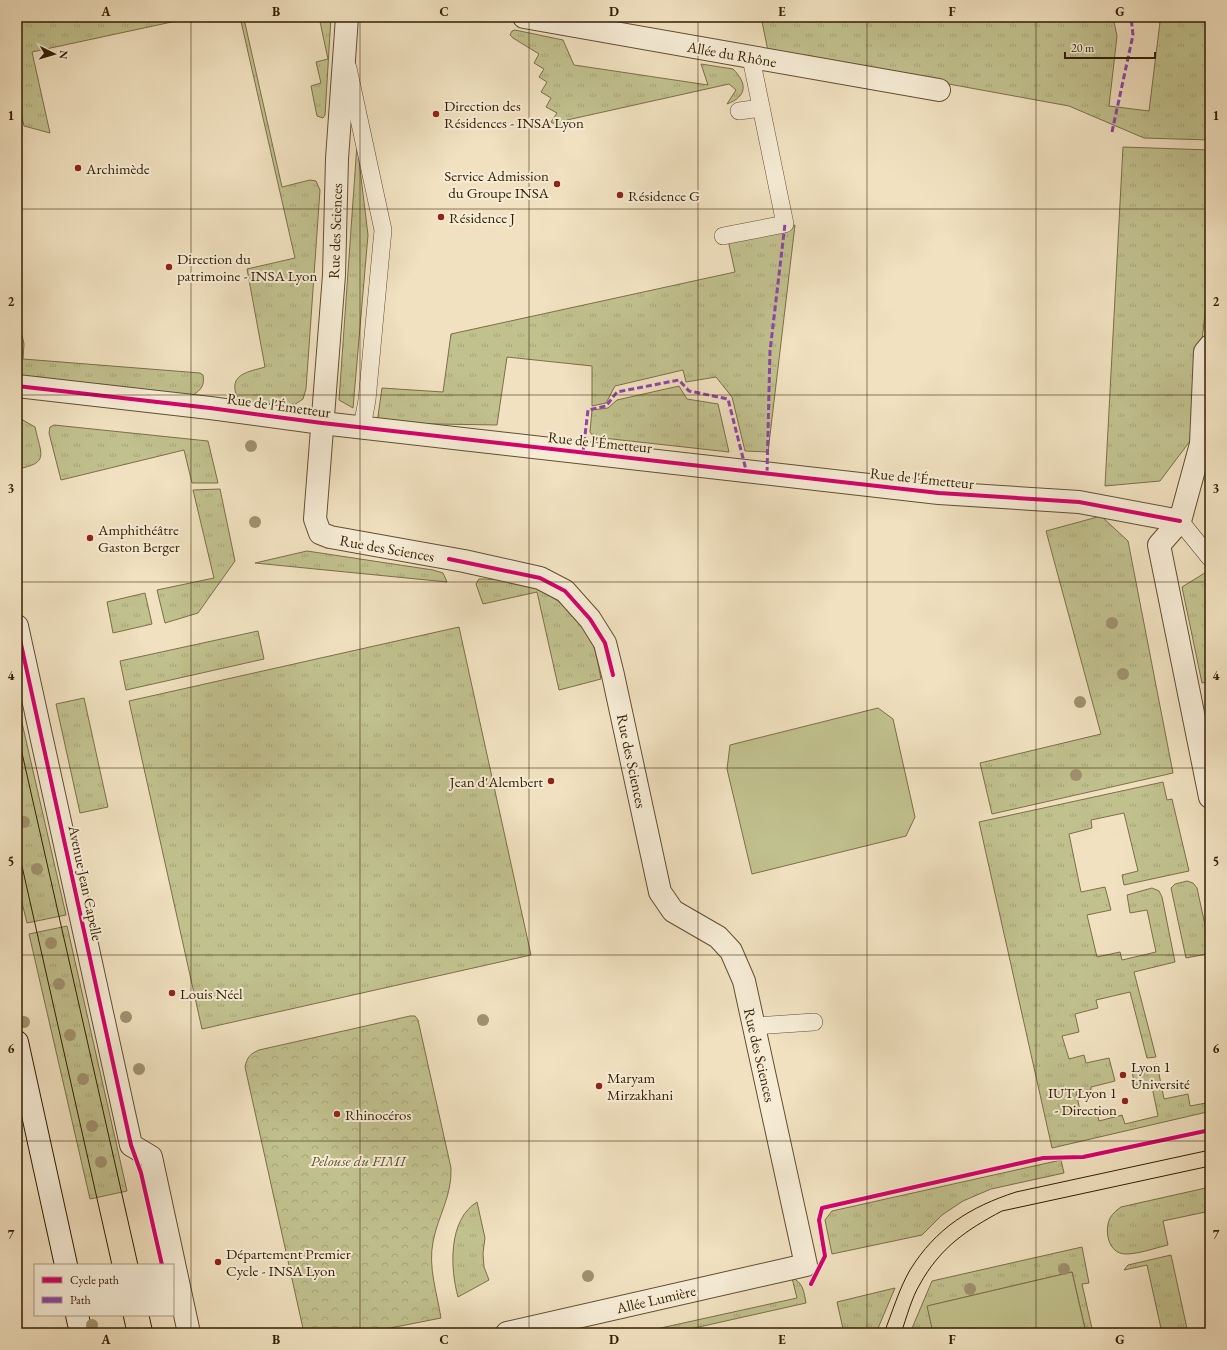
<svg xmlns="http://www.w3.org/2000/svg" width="1227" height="1350" font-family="'EB Garamond',serif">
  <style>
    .grass { fill: url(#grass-tufts); stroke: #7a7047 }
    .forest { fill: url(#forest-crowns); stroke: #7a7047 }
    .garden { fill: #c1c18e; stroke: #7a7047 }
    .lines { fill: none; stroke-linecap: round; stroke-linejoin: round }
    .lane-casing { stroke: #624f30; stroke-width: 18 }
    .street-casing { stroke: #624f30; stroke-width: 24 }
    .secondary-casing { stroke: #331e00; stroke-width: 24 }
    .lane { stroke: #f6ecd6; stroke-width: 17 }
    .street { stroke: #f6ecd6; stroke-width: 22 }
    .secondary { stroke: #f6ecd6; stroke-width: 22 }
    .tram { stroke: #331e00; stroke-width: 1 }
    .quiet { stroke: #8e44ad; stroke-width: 3; stroke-dasharray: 6 3; stroke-linecap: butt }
    .cycleway-casing { stroke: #f6ecd6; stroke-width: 6 }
    .cycleway { stroke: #d6006c; stroke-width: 4 }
    .tree { fill: #a0916e }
    .grid { fill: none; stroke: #331e00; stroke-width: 1; stroke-opacity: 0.55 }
    .poi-dot { fill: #8f2418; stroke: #f6ecd6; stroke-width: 1.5 }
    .labels { text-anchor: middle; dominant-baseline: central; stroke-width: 4; stroke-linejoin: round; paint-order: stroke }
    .street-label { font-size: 15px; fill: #331e00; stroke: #f6ecd6 }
    .poi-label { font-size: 15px; fill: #331e00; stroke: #f6ecd6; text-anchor: start }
    .park-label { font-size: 15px; font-style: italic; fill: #5e4f2b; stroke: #f6ecd6 }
    .neatline { fill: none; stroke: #331e00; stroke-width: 1.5 }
    .grid-label { font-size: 13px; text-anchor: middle; font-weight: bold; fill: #331e00 }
  </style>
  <defs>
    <pattern id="grass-tufts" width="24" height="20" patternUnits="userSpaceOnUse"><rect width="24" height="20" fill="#c1c18e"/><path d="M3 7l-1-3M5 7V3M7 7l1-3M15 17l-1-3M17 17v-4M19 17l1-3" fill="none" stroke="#a6a579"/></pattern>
    <pattern id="forest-crowns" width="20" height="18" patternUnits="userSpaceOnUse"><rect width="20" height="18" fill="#c1c18e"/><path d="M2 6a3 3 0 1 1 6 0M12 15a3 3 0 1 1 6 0" fill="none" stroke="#a6a579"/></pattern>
  </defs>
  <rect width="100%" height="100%" fill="#f1e1c0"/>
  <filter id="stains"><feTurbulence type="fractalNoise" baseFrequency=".005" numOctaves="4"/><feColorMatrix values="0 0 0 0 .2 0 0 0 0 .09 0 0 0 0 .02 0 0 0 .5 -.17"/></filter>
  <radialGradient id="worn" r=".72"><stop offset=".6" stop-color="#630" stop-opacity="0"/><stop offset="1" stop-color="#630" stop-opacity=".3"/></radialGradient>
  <g class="grass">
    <polygon points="17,17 195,17 32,52 50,133 24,126 17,95"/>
    <path d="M240,17h11l-7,2 38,168 28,-7 6,1 4,9 -14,199 -3,10 -9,6 -44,-2 -13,-6c-9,-23 11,-25 28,-30l-18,-98 48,-11z"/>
    <polygon points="319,17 331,17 325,115 323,118 317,116 311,86 321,83 316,62 328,59"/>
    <polygon points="761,17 1113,17 1117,36 1109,106 1149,111 1160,22 1136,19 1136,17 1210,17 1210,140 1144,138 1069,106 768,51"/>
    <path d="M515,30l48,10 11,25 134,20 -7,-21 32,5c14,14 15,27 -6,35l9,-14 -7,-6 -162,36 -5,8 -11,-6 6,-9 -11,-6 5,-9 -10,-6 6,-10 -8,-5 5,-8 -10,-6 5,-9 -26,-16 -3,-3 2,-4z"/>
    <polygon points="357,144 368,235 353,408 339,400"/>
    <polygon points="1123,147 1210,150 1210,304 1206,306 1190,441 1160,481 1105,486"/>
    <polygon points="795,225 768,452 745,451 732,397 716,377 686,382 683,370 615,386 606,403 592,406 592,366 507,357 497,425 377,423 382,388 443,392 451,334 735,272 728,240"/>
    <path d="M17,332l5,3 2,9 -1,15 177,14 3,2c2,10 -2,15 -10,20l-176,-18z"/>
    <polygon points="679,386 687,399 718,404 729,452 594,437 590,432 592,410 608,408 617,400"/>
    <path d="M17,419h4l14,8c6,28 15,36 -18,42z"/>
    <polygon points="54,425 208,441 218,483 192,483 184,450 61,480 49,433 50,427"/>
    <polygon points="220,489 235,561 198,613 165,623 157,590 214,578 193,490"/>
    <polygon points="1101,516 1128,541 1173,773 992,814 980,763 1101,734 1046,531"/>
    <polygon points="307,551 433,570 443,573 447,582 255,563"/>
    <polygon points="1208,571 1210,572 1210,681 1202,683 1182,587"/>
    <path d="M479,579c39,0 71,9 97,39 4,5 10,11 13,17 7,13 9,30 12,44l-42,11 -22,-98 -54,12 -7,-20z"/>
    <polygon points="145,593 152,624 113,633 107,602"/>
    <polygon points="459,627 531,955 202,1029 129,701"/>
    <polygon points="258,631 264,659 126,690 120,661"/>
    <polygon points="84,698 108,807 80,813 56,704"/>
    <polygon points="17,701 66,915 27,923 17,882"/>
    <polygon points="1163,782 1167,800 1172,799 1189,871 1124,885 1122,875 1138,871 1124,813 1091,820 1092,828 1069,834 1081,892 1105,887 1111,910 1087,915 1097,957 1120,952 1122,960 1156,952 1147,910 1130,913 1127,895 1152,888 1159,891 1162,897 1175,962 1134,972 1156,1057 1147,1058 1130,992 1096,1000 1098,1008 1075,1014 1079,1032 1062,1036 1069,1059 1084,1055 1086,1063 1109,1058 1115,1081 1091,1087 1091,1090 1076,1092 1081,1115 1097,1113 1099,1121 1122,1115 1125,1124 1158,1116 1151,1082 1135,1085 1132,1072 1157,1064 1164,1099 1188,1094 1190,1106 1206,1103 1207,1112 1052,1148 979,822"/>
    <polygon points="1187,881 1193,883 1197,888 1210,948 1210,965 1207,954 1186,958 1171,888 1175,884"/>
    <polygon points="67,926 127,1191 90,1199 29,934"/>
    <polygon points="1061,1160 1064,1173 991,1189 963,1201 942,1215 922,1235 832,1254 825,1220 832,1211"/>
    <path d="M1210,1187v24l-47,10 5,24c-13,3 -29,9 -42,9 -18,0 -22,-23 -16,-36 3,-5 7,-8 11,-11z"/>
    <path d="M477,1202l8,36 -2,15 1,14 5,13 -31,17c-8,-29 -10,-77 19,-95z"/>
    <polygon points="1082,1247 1089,1283 1082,1284 1093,1333 1086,1333 1072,1272 928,1306 933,1333 910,1333 932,1281"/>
    <polygon points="1171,1255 1188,1333 1162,1333 1147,1265 1124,1270 1128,1265"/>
    <path d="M792,1278c11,4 12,14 14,25l-134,30h-34l159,-35z"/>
    <polygon points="895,1288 876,1333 844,1333 837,1302"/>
  </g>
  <path class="forest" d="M410,1016h5l3,4 33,148c1,29 -13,47 -18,74 -5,25 4,51 8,76l-76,15h-61l-59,-266c2,-10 5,-13 14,-17z"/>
  <g class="garden">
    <polygon points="878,708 893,719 915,817 906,836 752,874 727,769 730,745"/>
    <polygon points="1072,1272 1086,1333 933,1333 927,1306"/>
  </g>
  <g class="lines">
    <defs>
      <g id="lane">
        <polyline points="348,68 383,230 367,400 362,427"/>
        <polyline points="739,111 761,108"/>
        <polyline points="723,236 785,224 751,58"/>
        <polyline points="1180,521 1210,558"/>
        <polyline points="754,1026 814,1022"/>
      </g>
      <g id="street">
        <polyline points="347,17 337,159 334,275 315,519 320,533 330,537 464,561 540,578 565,591 590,619 605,643 613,675 660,892 673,911 718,937 731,951 744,981 806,1265 507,1333"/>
        <polyline points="524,17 939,90"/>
        <polyline points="1210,346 1205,352 1201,444 1180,521 1159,545 1210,797"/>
        <polyline points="17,386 210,408 322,423 939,493 1079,502 1180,521"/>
        <polyline points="17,626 131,1145 151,1157 189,1333"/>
      </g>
      <g id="secondary">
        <polyline points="17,1042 66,1265"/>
        <polyline points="77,1315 81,1333"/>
      </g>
    </defs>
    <use href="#lane" class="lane-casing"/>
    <use href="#street" class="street-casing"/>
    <use href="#secondary" class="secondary-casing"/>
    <use href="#lane" class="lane"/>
    <use href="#street" class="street"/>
    <use href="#secondary" class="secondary"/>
    <g class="tram">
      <polyline points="17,731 138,1265"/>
      <polyline points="17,844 112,1265"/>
      <polyline points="123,1315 127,1333"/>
      <polyline points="149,1315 153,1333"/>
      <path d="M884,1333c8,-20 15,-44 26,-63 26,-42 60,-63 106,-78l194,-42"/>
      <path d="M901,1333c6,-16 10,-34 19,-49 20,-36 46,-54 82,-73l208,-45"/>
    </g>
    <g class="quiet">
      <polyline points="1112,132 1133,35 1131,17"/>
      <polyline points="583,452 588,410 606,406 617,392 679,380 689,391 728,399 746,470"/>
      <polyline points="767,473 770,351 785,224"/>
    </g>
    <defs>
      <g id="cycleway">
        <polyline points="17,386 210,408 322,423 939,493 1079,502 1180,521"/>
        <polyline points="449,559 540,578 565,591 590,619 605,643 613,675"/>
        <polyline points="17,626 131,1145 141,1173 162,1265"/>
        <polyline points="811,1284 825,1256 819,1220 822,1208 1043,1158 1083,1157 1210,1130"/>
      </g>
    </defs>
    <use href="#cycleway" class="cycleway-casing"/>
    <use href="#cycleway" class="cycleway"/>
  </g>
  <g class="tree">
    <circle cx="251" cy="446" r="6"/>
    <circle cx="255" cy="522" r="6"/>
    <circle cx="1112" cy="623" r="6"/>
    <circle cx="1123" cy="674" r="6"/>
    <circle cx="1080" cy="702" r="6"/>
    <circle cx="1076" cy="775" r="6"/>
    <circle cx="24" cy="822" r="6"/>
    <circle cx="37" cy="869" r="6"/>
    <circle cx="51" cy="943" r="6"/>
    <circle cx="59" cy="984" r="6"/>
    <circle cx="126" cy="1017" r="6"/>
    <circle cx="483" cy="1020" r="6"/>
    <circle cx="24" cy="1022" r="6"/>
    <circle cx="70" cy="1035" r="6"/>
    <circle cx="139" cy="1069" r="6"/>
    <circle cx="83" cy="1079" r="6"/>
    <circle cx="92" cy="1126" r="6"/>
    <circle cx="101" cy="1162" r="6"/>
    <circle cx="1064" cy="1269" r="6"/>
    <circle cx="588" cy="1276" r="6"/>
    <circle cx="970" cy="1289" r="6"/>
    <circle cx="92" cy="1325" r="6"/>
  </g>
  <path class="grid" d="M191,17v1316M360,17v1316M529,17v1316M698,17v1316M867,17v1316M1036,17v1316M17,209h1193M17,395h1193M17,582h1193M17,768h1193M17,955h1193M17,1141h1193"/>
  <g class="poi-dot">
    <circle cx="436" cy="114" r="4"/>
    <circle cx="78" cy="168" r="4"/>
    <circle cx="557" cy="184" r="4"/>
    <circle cx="620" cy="195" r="4"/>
    <circle cx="441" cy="217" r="4"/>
    <circle cx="169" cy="267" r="4"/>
    <circle cx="90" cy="538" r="4"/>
    <circle cx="551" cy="781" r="4"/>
    <circle cx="172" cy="993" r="4"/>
    <circle cx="1123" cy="1075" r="4"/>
    <circle cx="599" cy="1086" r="4"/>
    <circle cx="1125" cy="1101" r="4"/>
    <circle cx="337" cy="1114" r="4"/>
    <circle cx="218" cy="1262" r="4"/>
  </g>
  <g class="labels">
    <g class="street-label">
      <text transform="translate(732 54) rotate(10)">Allée du Rhône</text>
      <text transform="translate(335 231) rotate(-88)">Rue des Sciences</text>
      <text transform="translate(279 405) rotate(8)">Rue de l'Émetteur</text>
      <text transform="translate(600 442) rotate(6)">Rue de l'Émetteur</text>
      <text transform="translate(922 478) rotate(6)">Rue de l'Émetteur</text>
      <text transform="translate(387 548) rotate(10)">Rue des Sciences</text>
      <text transform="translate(632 761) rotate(78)">Rue des Sciences</text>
      <text transform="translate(86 883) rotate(78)">Avenue Jean Capelle</text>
      <text transform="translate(760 1055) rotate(77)">Rue des Sciences</text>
      <text transform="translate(656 1299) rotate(-13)">Allée Lumière</text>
    </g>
    <g class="poi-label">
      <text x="444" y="105">Direction des<tspan x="444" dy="17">Résidences - INSA Lyon</tspan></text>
      <text x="86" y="168">Archimède</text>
      <text x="549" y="175" text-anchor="end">Service Admission<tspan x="549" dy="17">du Groupe INSA</tspan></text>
      <text x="628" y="195">Résidence G</text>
      <text x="449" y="217">Résidence J</text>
      <text x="177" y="258">Direction du<tspan x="177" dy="17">patrimoine - INSA Lyon</tspan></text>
      <text x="98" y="529">Amphithéâtre<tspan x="98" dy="17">Gaston Berger</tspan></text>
      <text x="543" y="781" text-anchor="end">Jean d'Alembert</text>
      <text x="180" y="993">Louis Néel</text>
      <text x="1131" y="1066">Lyon 1<tspan x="1131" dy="17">Université</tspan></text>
      <text x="607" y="1077">Maryam<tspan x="607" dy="17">Mirzakhani</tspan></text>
      <text x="1117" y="1092" text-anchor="end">IUT Lyon 1<tspan x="1117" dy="17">- Direction</tspan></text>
      <text x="345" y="1114">Rhinocéros</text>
      <text x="226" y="1253">Département Premier<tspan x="226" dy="17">Cycle - INSA Lyon</tspan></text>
    </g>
    <g class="park-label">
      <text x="358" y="1160">Pelouse du FIMI</text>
    </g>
  </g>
  <rect width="1227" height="1350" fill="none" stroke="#f1e1c0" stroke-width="44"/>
  <rect x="34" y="1264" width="140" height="52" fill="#f6ecd6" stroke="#a89a80"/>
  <rect x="42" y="1277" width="20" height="6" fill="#d6006c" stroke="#a89a80"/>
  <text x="70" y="1284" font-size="12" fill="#331e00">Cycle path</text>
  <rect x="42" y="1297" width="20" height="6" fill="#8e44ad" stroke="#a89a80"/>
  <text x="70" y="1304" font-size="12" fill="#331e00">Path</text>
  <g transform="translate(54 54) rotate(95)" stroke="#f6ecd6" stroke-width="3" paint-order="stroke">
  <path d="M0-3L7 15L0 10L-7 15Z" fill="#331e00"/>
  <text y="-6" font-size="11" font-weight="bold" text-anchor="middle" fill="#331e00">N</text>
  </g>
  <path d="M1065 52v6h90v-6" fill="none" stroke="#331e00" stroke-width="2"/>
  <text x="1071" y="52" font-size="12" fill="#331e00" stroke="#f6ecd6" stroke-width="3" paint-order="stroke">20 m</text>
  <rect x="22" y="22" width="1183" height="1306" class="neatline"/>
  <g class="grid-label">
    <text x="106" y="16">A</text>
    <text x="276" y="16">B</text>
    <text x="444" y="16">C</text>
    <text x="614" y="16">D</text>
    <text x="782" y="16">E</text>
    <text x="952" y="16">F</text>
    <text x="1120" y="16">G</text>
    <text x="11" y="120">1</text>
    <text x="1216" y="120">1</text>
    <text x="11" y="306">2</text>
    <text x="1216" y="306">2</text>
    <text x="11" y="493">3</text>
    <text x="1216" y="493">3</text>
    <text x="11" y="680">4</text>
    <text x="1216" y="680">4</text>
    <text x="11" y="866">5</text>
    <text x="1216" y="866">5</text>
    <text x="11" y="1053">6</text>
    <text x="1216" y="1053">6</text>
    <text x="11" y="1239">7</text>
    <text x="1216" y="1239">7</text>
    <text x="106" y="1344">A</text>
    <text x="276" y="1344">B</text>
    <text x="444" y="1344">C</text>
    <text x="614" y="1344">D</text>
    <text x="782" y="1344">E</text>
    <text x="952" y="1344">F</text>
    <text x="1120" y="1344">G</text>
  </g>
  <rect width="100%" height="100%" filter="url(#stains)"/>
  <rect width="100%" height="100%" fill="url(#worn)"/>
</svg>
